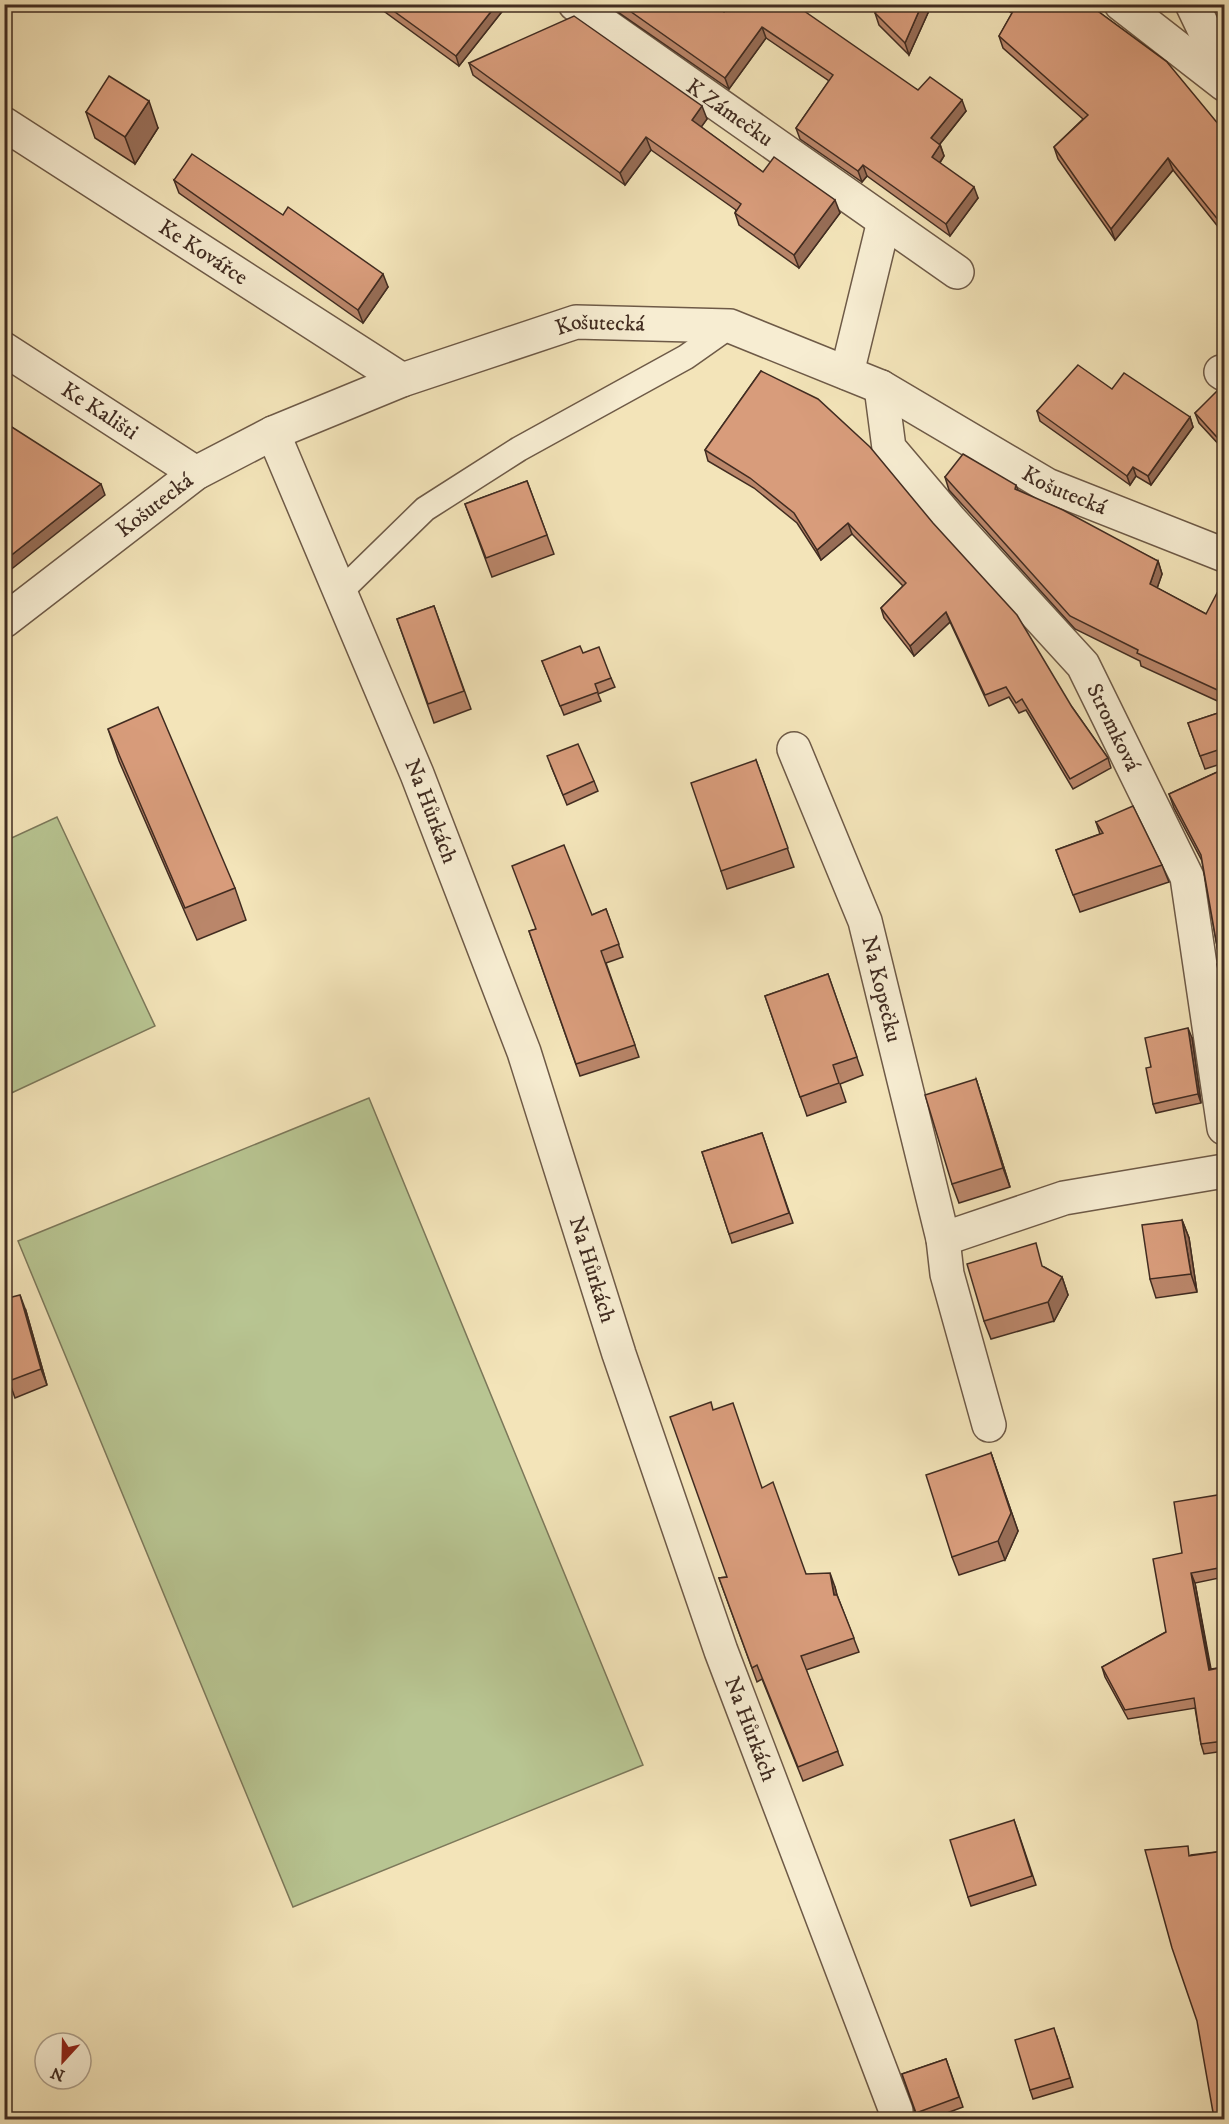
<svg xmlns="http://www.w3.org/2000/svg" width="1229" height="2124" font-family="'IM FELL DW Pica',serif">
  <style>
    .green { fill: #b8c592; stroke: #7c785a; stroke-width: 1.5 }
    .lines { fill: none; stroke-linecap: round; stroke-linejoin: round }
    .service-casing { stroke: #6e5a47; stroke-width: 27 }
    .minor-casing { stroke: #6e5a47; stroke-width: 36 }
    .tertiary-casing { stroke: #6e5a47; stroke-width: 36 }
    .service { stroke: #f7edd2; stroke-width: 24 }
    .minor { stroke: #f7edd2; stroke-width: 33 }
    .tertiary { stroke: #f7edd2; stroke-width: 33 }
    .wall { fill: #ba866a; stroke: #412c21; stroke-width: 1.5 }
    .shaded-wall { fill: #976d56; stroke: #412c21; stroke-width: 1.5 }
    .building { fill: #d89c7b; stroke: #412c21; stroke-width: 1.5 }
    .labels { text-anchor: middle; dominant-baseline: central; stroke-width: 5; stroke-linejoin: round; paint-order: stroke }
    .street-label { font-size: 22px; fill: #412c21; stroke: #f7edd2 }
  </style>
  <rect width="100%" height="100%" fill="#f3e4b9"/>
  <filter id="stains"><feTurbulence type="fractalNoise" baseFrequency=".00333" numOctaves="4"/><feColorMatrix values="0 0 0 0 .2 0 0 0 0 .09 0 0 0 0 .02 0 0 0 .5 -.17"/></filter>
  <radialGradient id="worn" r=".72"><stop offset=".6" stop-color="#630" stop-opacity="0"/><stop offset="1" stop-color="#630" stop-opacity=".3"/></radialGradient>
  <g class="green">
    <polygon points="57,817 155,1026 5,1096 5,841"/>
    <polygon points="369,1098 643,1765 293,1907 18,1241"/>
  </g>
  <g class="lines">
    <defs>
      <polyline id="service" points="340,592 425,509 519,449 686,357 730,326"/>
      <g id="minor">
        <path id="s1" d="M575,4l382,268"/>
        <polyline points="1192,4 1224,71"/>
        <path id="s2" d="M4,124l398,256"/>
        <path id="s3" d="M4,349l192,124"/>
        <polyline points="1221,372 1224,374"/>
        <polyline points="847,373 884,221"/>
        <path id="s4" d="M881,387l8,61 62,73 132,144 104,212 37,251"/>
        <path id="s5" d="M273,433l144,341 107,278 95,302 102,297 175,460"/>
        <path id="s6" d="M4,621l192,-148 77,-40 129,-53 174,-58 154,4 151,61 166,98 177,70"/>
        <path id="s7" d="M794,749l71,172 78,318 4,35 42,151"/>
        <polyline points="943,1239 1064,1198 1224,1171"/>
      </g>
      <polyline id="tertiary" points="1121,4 1224,84"/>
    </defs>
    <use href="#service" class="service-casing"/>
    <use href="#minor" class="minor-casing"/>
    <use href="#tertiary" class="tertiary-casing"/>
    <use href="#service" class="service"/>
    <use href="#minor" class="minor"/>
    <use href="#tertiary" class="tertiary"/>
  </g>
  <g class="wall">
    <polygon points="374,4 508,4 459,66"/>
    <polygon points="616,4 714,4 724,12 730,4 918,90 966,111 940,144 944,156 940,163 978,198 950,236 867,176 862,182 800,139 796,128 829,81 766,38 729,89 618,12"/>
    <polygon points="882,4 932,4 909,55 879,25 875,13"/>
    <polygon points="997,4 1088,4 1167,62 1223,233 1173,170 1115,240 1058,159 1054,147 1083,119 1003,48 999,36 1012,13"/>
    <polygon points="469,63 707,119 701,127 763,172 840,213 799,268 739,225 735,213 736,210 651,150 625,185 473,75"/>
    <polygon points="86,112 158,128 135,164 95,138"/>
    <polygon points="174,180 388,287 363,323 179,193"/>
    <polygon points="761,371 1072,707 1108,758 1111,768 1073,789 1026,710 1019,713 1009,697 989,706 950,622 914,656 884,618 881,608 903,586 852,534 821,560 797,523 754,488 708,461 705,450"/>
    <polygon points="1224,388 1224,450 1199,423 1195,413"/>
    <polygon points="1112,389 1190,417 1193,427 1151,485 1136,476 1130,485 1040,421 1037,411"/>
    <polygon points="945,477 1016,485 1018,490 1158,561 1162,574 1157,588 1206,614 1224,597 1224,704 1141,666 1140,661 1075,629 949,490"/>
    <polygon points="527,481 554,554 492,577 465,504"/>
    <polygon points="434,606 471,709 434,723 397,619"/>
    <polygon points="542,661 611,678 615,687 598,694 601,701 564,715"/>
    <polygon points="1224,711 1224,763 1205,769 1188,723"/>
    <polygon points="108,729 235,888 246,920 197,940 119,761"/>
    <polygon points="756,760 794,867 727,889 721,871"/>
    <polygon points="551,766 594,781 598,791 567,805"/>
    <polygon points="1224,769 1220,963 1202,861 1174,808 1169,794"/>
    <polygon points="1096,822 1162,865 1169,882 1080,912 1056,850 1100,834"/>
    <polygon points="606,909 623,957 606,963 639,1057 580,1076 529,931 592,915"/>
    <polygon points="828,974 863,1075 840,1084 846,1102 807,1116 765,996"/>
    <polygon points="1192,1038 1201,1103 1156,1113 1153,1104 1151,1067"/>
    <polygon points="976,1079 982,1098 1010,1187 959,1203 952,1184"/>
    <polygon points="762,1133 793,1223 732,1243 702,1152"/>
    <polygon points="1182,1220 1189,1238 1197,1292 1156,1298 1150,1279"/>
    <polygon points="1044,1267 1062,1277 1068,1295 1054,1321 991,1339 984,1321"/>
    <polygon points="26,1311 47,1385 15,1398 9,1381"/>
    <polygon points="714,1410 762,1488 806,1574 835,1587 837,1595 859,1652 806,1670 843,1765 803,1781 762,1679 757,1682 719,1578 727,1577"/>
    <polygon points="991,1453 1018,1531 1005,1560 959,1575 952,1557"/>
    <polygon points="1224,1494 1224,1577 1195,1583 1211,1669 1224,1667 1224,1751 1204,1754 1201,1744 1195,1708 1128,1719 1105,1677 1102,1667 1166,1632 1182,1553"/>
    <polygon points="1014,1820 1036,1885 971,1906 968,1897"/>
    <polygon points="1224,1851 1224,2120 1215,2120 1191,1855"/>
    <polygon points="1057,2037 1073,2087 1033,2099 1030,2090"/>
    <polygon points="946,2059 963,2107 928,2120 918,2120 902,2074"/>
  </g>
  <g class="shaded-wall">
    <polygon points="497,4 508,4 459,66 456,56"/>
    <polygon points="922,4 932,4 909,55 905,43"/>
    <polygon points="762,27 766,38 729,89 725,78"/>
    <polygon points="962,100 966,111 935,150 931,138"/>
    <polygon points="149,101 158,128 135,164 125,137"/>
    <polygon points="702,106 707,119 697,133 692,120"/>
    <polygon points="646,137 651,150 625,185 620,173"/>
    <polygon points="940,145 944,156 936,168 932,157"/>
    <polygon points="1168,158 1173,170 1115,240 1111,229"/>
    <polygon points="863,165 867,176 862,182 858,171"/>
    <polygon points="974,187 978,198 950,236 946,224"/>
    <polygon points="835,200 840,213 799,268 794,255"/>
    <polygon points="1224,216 1224,232 1223,233 1219,221"/>
    <polygon points="383,274 388,287 363,323 358,310"/>
    <polygon points="1190,417 1193,427 1151,485 1148,476"/>
    <polygon points="1133,467 1136,476 1130,485 1127,476"/>
    <polygon points="101,484 105,495 4,575 4,561"/>
    <polygon points="848,523 852,534 821,560 817,550"/>
    <polygon points="1158,561 1162,574 1154,597 1150,584"/>
    <polygon points="946,612 950,622 914,656 910,646"/>
    <polygon points="1188,1028 1192,1038 1201,1103 1198,1094"/>
    <polygon points="976,1079 982,1098 1010,1187 1003,1168"/>
    <polygon points="1182,1220 1189,1238 1197,1292 1191,1274"/>
    <polygon points="1062,1277 1068,1295 1054,1321 1048,1302"/>
    <polygon points="20,1295 26,1311 47,1385 41,1369"/>
    <polygon points="991,1453 1018,1531 1005,1560 998,1541"/>
    <polygon points="830,1573 835,1587 840,1609 834,1595"/>
    <polygon points="1191,1573 1195,1583 1212,1679 1209,1670"/>
  </g>
  <g class="building">
    <polygon points="384,4 497,4 456,56"/>
    <polygon points="620,4 714,4 724,12 730,4 794,4 918,90 930,77 962,100 931,138 940,145 932,157 974,187 946,224 863,165 858,171 796,128 833,75 762,27 725,78"/>
    <polygon points="882,4 922,4 905,43 875,13"/>
    <polygon points="1013,4 1088,4 1167,62 1224,131 1224,216 1219,221 1168,158 1111,229 1054,147 1088,115 999,36 1016,6"/>
    <polygon points="574,16 702,106 692,120 763,172 774,157 835,200 794,255 735,213 741,204 646,137 620,173 469,63"/>
    <polygon points="109,76 149,101 125,137 86,112"/>
    <polygon points="192,154 283,215 288,207 383,274 358,310 174,180"/>
    <polygon points="1078,365 1112,389 1124,373 1190,417 1148,476 1133,467 1127,476 1037,411"/>
    <polygon points="761,371 818,399 870,447 933,523 1017,615 1072,707 1108,758 1070,779 1022,699 1016,703 1006,687 985,695 946,612 910,646 881,608 906,583 848,523 817,550 794,513 750,478 705,450"/>
    <polygon points="1222,386 1224,388 1224,445 1195,413"/>
    <polygon points="4,422 101,484 4,561"/>
    <polygon points="963,454 1016,485 1015,489 1063,510 1158,561 1150,584 1206,614 1217,593 1224,597 1224,693 1137,653 1138,650 1070,616 945,477"/>
    <polygon points="527,481 547,535 486,558 465,504"/>
    <polygon points="434,606 464,691 428,704 397,619"/>
    <polygon points="580,646 583,653 599,647 611,678 595,684 598,692 560,706 542,661"/>
    <polygon points="158,707 235,888 185,908 108,729"/>
    <polygon points="1224,711 1224,748 1200,756 1188,723"/>
    <polygon points="578,744 594,781 563,795 547,756"/>
    <polygon points="756,760 788,848 721,871 691,783"/>
    <polygon points="1224,769 1224,1007 1217,964 1220,963 1201,855 1169,794"/>
    <polygon points="1133,806 1162,865 1073,895 1056,850 1103,833 1096,822"/>
    <polygon points="564,845 592,915 606,909 619,944 601,951 635,1045 576,1064 529,931 536,929 512,866"/>
    <polygon points="828,974 857,1057 833,1065 839,1083 800,1097 765,996"/>
    <polygon points="1188,1028 1198,1094 1153,1104 1146,1068 1151,1067 1145,1038"/>
    <polygon points="976,1079 1003,1168 952,1184 925,1095"/>
    <polygon points="762,1133 789,1213 729,1234 702,1152"/>
    <polygon points="1182,1220 1191,1274 1150,1279 1142,1225"/>
    <polygon points="1036,1243 1042,1266 1062,1277 1048,1302 984,1321 967,1264"/>
    <polygon points="20,1295 41,1369 9,1381 4,1368 4,1299"/>
    <polygon points="711,1402 713,1410 733,1403 762,1488 773,1482 806,1574 830,1573 834,1595 837,1595 854,1638 801,1656 838,1751 798,1767 757,1665 752,1668 719,1578 727,1577 670,1417"/>
    <polygon points="991,1453 1011,1513 998,1541 952,1557 926,1475"/>
    <polygon points="1224,1494 1224,1567 1191,1573 1209,1670 1224,1667 1224,1741 1201,1744 1194,1698 1125,1710 1102,1667 1166,1632 1153,1559 1182,1553 1174,1502"/>
    <polygon points="1014,1820 1032,1876 968,1897 950,1840"/>
    <polygon points="1188,1846 1189,1856 1224,1851 1224,2116 1214,2118 1197,2021 1172,1948 1145,1850"/>
    <polygon points="1054,2028 1070,2078 1030,2090 1015,2040"/>
    <polygon points="946,2059 959,2097 916,2113 902,2074"/>
  </g>
  <g class="labels">
    <g class="street-label">
      <text stroke="none"><textPath href="#s1" startOffset="189">K Zámečku</textPath></text>
      <text stroke="none"><textPath href="#s2" startOffset="237">Ke Kovářce</textPath></text>
      <text stroke="none"><textPath href="#s6" startOffset="676">Košutecká</textPath></text>
      <text stroke="none"><textPath href="#s3" startOffset="114">Ke Kališti</textPath></text>
      <text stroke="none"><textPath href="#s6" startOffset="1180">Košutecká</textPath></text>
      <text stroke="none"><textPath href="#s6" startOffset="190">Košutecká</textPath></text>
      <text stroke="none"><textPath href="#s4" startOffset="422">Stromková</textPath></text>
      <text stroke="none"><textPath href="#s5" startOffset="410">Na Hůrkách</textPath></text>
      <text stroke="none"><textPath href="#s7" startOffset="256">Na Kopečku</textPath></text>
      <text stroke="none"><textPath href="#s5" startOffset="896">Na Hůrkách</textPath></text>
      <text stroke="none"><textPath href="#s5" startOffset="1382">Na Hůrkách</textPath></text>
    </g>
  </g>
  <rect width="1229" height="2124" fill="none" stroke="#f3e4b9" stroke-width="24"/>
  <rect x="6" y="6" width="1217" height="2112" fill="none" stroke="#412c21" stroke-width="3"/>
  <rect x="12" y="12" width="1205" height="2100" fill="none" stroke="#412c21" stroke-width="1.5"/>
  <g transform="translate(63 2061) rotate(202)"><circle r="28" fill="#f7edd2" stroke="#aea08b" stroke-width="1.5"/>
  <path d="M0-4.5L10 22L0 15L-10 22Z" fill="#8f2418"/>
  <text y="-9" font-size="16" font-weight="bold" text-anchor="middle" fill="#412c21">N</text>
  </g>
  <rect width="100%" height="100%" filter="url(#stains)"/>
  <rect width="100%" height="100%" fill="url(#worn)"/>
</svg>
